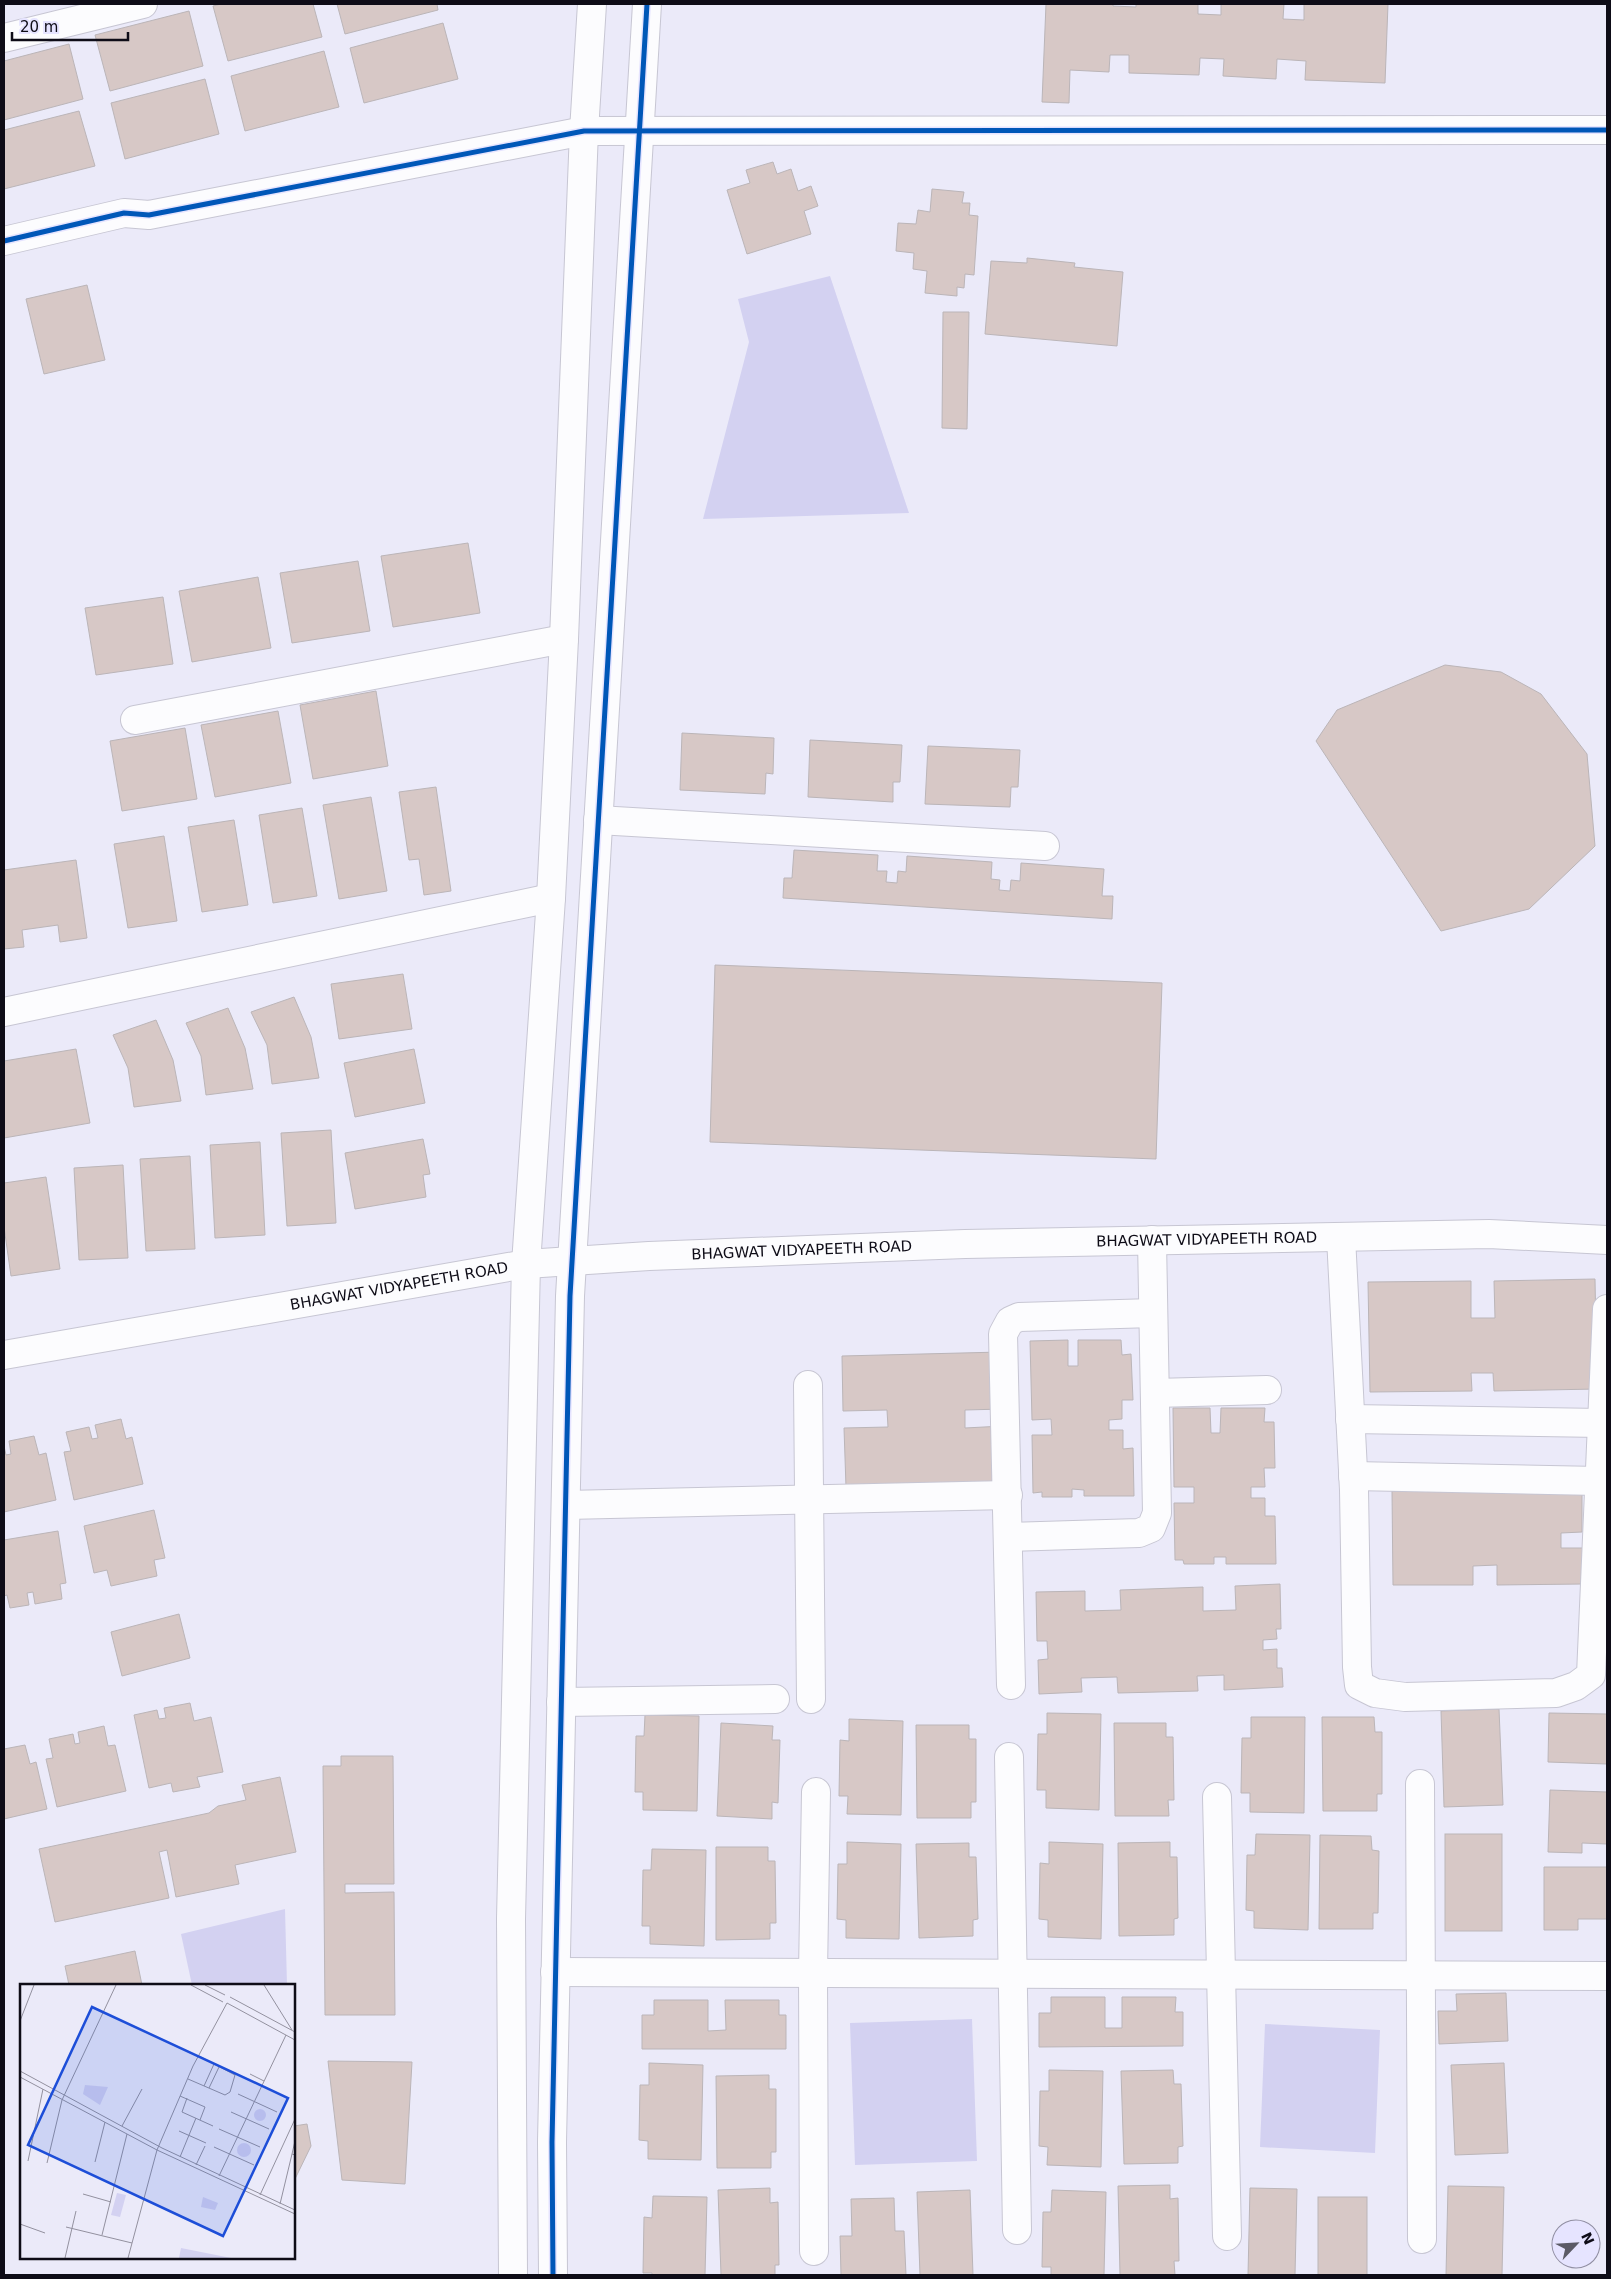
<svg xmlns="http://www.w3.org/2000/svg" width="1611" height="2279" font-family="'DejaVu Sans',sans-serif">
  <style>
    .green { fill: #d3d1f1 }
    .building { fill: #d7c8c6; stroke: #bbb5b8 }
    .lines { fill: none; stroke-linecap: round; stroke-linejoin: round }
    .minor-casing { stroke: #c7c6d3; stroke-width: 30 }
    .minor { stroke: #fcfcfe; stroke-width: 28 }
    .cycleway-casing { stroke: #e6e4ff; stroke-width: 8 }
    .cycleway { stroke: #0057b8; stroke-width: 5 }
    .labels { text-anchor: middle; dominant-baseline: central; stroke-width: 4; stroke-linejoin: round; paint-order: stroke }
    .street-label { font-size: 15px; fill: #0e0c17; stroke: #e6e4ff }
    .inset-road { fill: none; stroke: #93919f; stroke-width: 1 }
    .view { fill: #1d4ed8; fill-opacity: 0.15; stroke: #1d4ed8; stroke-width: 2.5 }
    .inset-edge { fill: none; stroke: #0e0c17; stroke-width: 2.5 }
  </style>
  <rect width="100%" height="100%" fill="#ebeaf9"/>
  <g class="green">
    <polygon points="830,276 909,513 703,519 749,342 738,299"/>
    <polygon points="285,1909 287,1985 192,1985 181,1934"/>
    <polygon points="972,2019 977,2161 855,2165 850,2023"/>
    <polygon points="1265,2024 1380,2030 1375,2153 1260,2147"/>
  </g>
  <g class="building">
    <polygon points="221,4 313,4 322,37 228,61 213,6"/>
    <polygon points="337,4 437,4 438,10 345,34"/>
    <polygon points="1046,4 1113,4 1113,6 1136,7 1136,4 1198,4 1198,14 1221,15 1221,4 1284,4 1283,19 1304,20 1304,4 1388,4 1385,83 1305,80 1306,61 1277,59 1276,79 1223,76 1224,59 1200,58 1199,75 1129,73 1129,55 1110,55 1109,72 1070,70 1069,103 1042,102"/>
    <polygon points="189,11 203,66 110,91 95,35"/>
    <polygon points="443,23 458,79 364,103 350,48"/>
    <polygon points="69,44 83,99 4,120 4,61"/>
    <polygon points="324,51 339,107 245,131 231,76"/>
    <polygon points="205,79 219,134 125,159 111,103"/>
    <polygon points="79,111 95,166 4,189 4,130"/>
    <polygon points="773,162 777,174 791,169 798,191 811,186 818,206 804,211 811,234 747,254 727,190 750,183 746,170"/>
    <polygon points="932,189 964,192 962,203 970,203 969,215 978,216 974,275 965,274 964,288 957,287 957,296 925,293 927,271 913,269 914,253 896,251 898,223 916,224 918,210 930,212"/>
    <polygon points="1027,258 1075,263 1074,267 1123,272 1117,346 985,334 991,261 1027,263"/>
    <polygon points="87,285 105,360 44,374 26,299"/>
    <polygon points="943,312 969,312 967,429 942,428"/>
    <polygon points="468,543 480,613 393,627 381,556"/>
    <polygon points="358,561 370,631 292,643 280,573"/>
    <polygon points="258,577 271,648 192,662 179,591"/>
    <polygon points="163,597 173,664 96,675 85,608"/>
    <polygon points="1445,665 1501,672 1541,694 1587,754 1595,846 1529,909 1441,931 1316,741 1337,710"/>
    <polygon points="376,691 388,766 313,779 300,705"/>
    <polygon points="278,711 291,783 215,797 201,725"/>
    <polygon points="185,728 197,799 122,811 110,741"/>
    <polygon points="682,733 774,738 773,774 766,773 765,794 680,790"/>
    <polygon points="810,740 902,745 900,782 893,782 893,802 808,797"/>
    <polygon points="928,746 1020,750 1018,787 1011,787 1010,807 925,804"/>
    <polygon points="436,787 451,891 424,895 419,859 409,860 399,792"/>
    <polygon points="371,797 387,891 339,899 323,805"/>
    <polygon points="302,808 317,896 273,903 259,815"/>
    <polygon points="234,820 248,905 202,912 188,827"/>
    <polygon points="164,836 177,921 128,928 114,844"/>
    <polygon points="794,850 878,855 877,871 887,871 886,882 897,883 898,871 906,872 907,856 992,862 991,879 1000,880 999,890 1010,891 1011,880 1020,881 1021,863 1104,869 1102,896 1113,896 1112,919 783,898 784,878 792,878"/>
    <polygon points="76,860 87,938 60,942 58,925 22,930 24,947 4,949 4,870"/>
    <polygon points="715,965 1162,983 1156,1159 710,1142"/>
    <polygon points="403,974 412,1029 339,1039 331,984"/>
    <polygon points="294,997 311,1037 319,1078 272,1084 267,1045 251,1012"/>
    <polygon points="228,1008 245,1048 253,1089 206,1095 201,1056 186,1023"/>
    <polygon points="156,1020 173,1060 181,1101 134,1107 128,1068 113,1035"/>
    <polygon points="76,1049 90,1123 4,1138 4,1061"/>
    <polygon points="414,1049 425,1103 355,1117 344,1063"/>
    <polygon points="331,1130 336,1223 287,1226 281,1133"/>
    <polygon points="423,1139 430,1174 423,1175 426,1197 355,1209 345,1153"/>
    <polygon points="260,1142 265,1235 215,1238 210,1145"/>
    <polygon points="190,1156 195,1249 146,1251 140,1159"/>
    <polygon points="123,1165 128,1258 79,1260 74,1168"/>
    <polygon points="46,1177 60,1269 11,1276 4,1227 4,1183"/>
    <polygon points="1595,1279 1597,1389 1494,1391 1493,1373 1471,1373 1472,1391 1370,1392 1368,1282 1471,1281 1471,1318 1495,1318 1494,1281"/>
    <polygon points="1068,1340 1068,1366 1078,1366 1078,1340 1121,1340 1122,1355 1131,1354 1133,1400 1122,1400 1122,1419 1109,1420 1109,1430 1123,1430 1123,1449 1133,1448 1134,1496 1084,1496 1084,1490 1072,1489 1072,1497 1042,1497 1042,1492 1033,1493 1032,1435 1052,1435 1051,1419 1032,1420 1030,1341"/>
    <polygon points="1001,1352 1003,1409 965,1410 965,1428 1003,1426 1005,1483 846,1487 844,1428 888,1427 887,1410 843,1411 842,1356"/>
    <polygon points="1173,1408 1210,1408 1211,1433 1220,1433 1221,1408 1265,1408 1264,1422 1274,1422 1275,1468 1264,1468 1265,1487 1251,1487 1251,1498 1265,1498 1265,1516 1275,1516 1276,1564 1226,1564 1226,1557 1214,1557 1214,1564 1184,1564 1183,1560 1175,1560 1174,1503 1194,1503 1194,1487 1174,1487"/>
    <polygon points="121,1419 126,1439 132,1437 143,1484 74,1500 64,1452 71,1451 66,1432 89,1427 92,1439 98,1438 95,1425"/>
    <polygon points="34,1436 39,1455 46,1453 56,1500 4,1512 4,1446 6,1455 11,1454 9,1441"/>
    <polygon points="1582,1489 1582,1532 1561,1533 1561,1548 1583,1548 1583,1584 1497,1585 1497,1565 1473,1566 1473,1585 1393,1585 1392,1491"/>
    <polygon points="154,1510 165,1558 154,1560 157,1576 111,1586 107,1570 94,1573 84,1526"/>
    <polygon points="58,1531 66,1583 60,1584 62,1599 35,1604 33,1592 27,1593 29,1605 10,1608 7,1595 4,1596 4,1540"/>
    <polygon points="1280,1584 1281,1629 1276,1629 1277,1639 1263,1640 1263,1650 1277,1649 1277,1668 1282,1668 1283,1687 1224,1690 1224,1675 1197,1676 1198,1691 1118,1693 1117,1677 1081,1678 1082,1692 1039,1694 1038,1660 1048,1659 1047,1641 1037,1641 1036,1592 1085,1591 1085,1611 1121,1610 1120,1590 1203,1587 1203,1611 1236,1610 1235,1586"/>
    <polygon points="179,1614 190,1658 122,1676 111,1632"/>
    <polygon points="190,1703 194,1721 211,1717 223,1772 197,1777 200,1787 173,1792 171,1783 149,1788 134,1715 157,1710 159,1719 166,1718 164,1708"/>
    <polygon points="1499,1709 1503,1805 1444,1807 1441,1711"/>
    <polygon points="1047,1713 1101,1714 1099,1810 1046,1808 1046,1790 1037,1790 1038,1734 1047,1734"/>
    <polygon points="1549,1713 1607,1714 1607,1764 1548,1762"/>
    <polygon points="645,1715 699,1716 697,1811 643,1810 643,1792 635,1792 636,1736 644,1736"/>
    <polygon points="1251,1717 1305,1717 1304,1813 1250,1812 1250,1793 1241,1793 1242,1738 1251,1738"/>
    <polygon points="1322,1717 1374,1717 1375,1732 1382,1732 1382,1794 1377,1794 1377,1811 1323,1811"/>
    <polygon points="849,1719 903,1721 901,1815 847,1814 848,1796 839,1796 840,1740 849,1741"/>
    <polygon points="721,1723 773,1726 772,1740 780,1740 778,1803 772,1802 772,1819 717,1816"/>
    <polygon points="1114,1723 1166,1723 1166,1737 1173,1737 1174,1800 1168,1800 1169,1816 1115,1816"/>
    <polygon points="916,1725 969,1725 969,1739 976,1739 976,1802 971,1802 971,1818 917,1818"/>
    <polygon points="104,1726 108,1746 115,1745 126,1791 57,1807 46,1759 53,1758 49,1739 73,1734 75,1744 80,1743 78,1732"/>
    <polygon points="25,1745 30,1764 36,1762 47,1809 4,1819 4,1749"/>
    <polygon points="341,1756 393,1756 394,1884 345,1884 345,1893 394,1892 395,2015 325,2015 323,1766 341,1766"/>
    <polygon points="280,1777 296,1852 235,1865 239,1884 176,1897 167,1850 159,1852 169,1898 55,1922 39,1849 209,1813 218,1806 246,1800 242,1785"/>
    <polygon points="1550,1790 1607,1792 1607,1844 1582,1843 1582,1853 1548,1852"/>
    <polygon points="1256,1834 1310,1835 1308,1930 1254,1928 1254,1911 1246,1910 1247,1855 1255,1855"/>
    <rect x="1445" y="1834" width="57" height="97"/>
    <polygon points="1320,1835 1371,1836 1372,1850 1379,1851 1378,1913 1373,1913 1373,1929 1319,1929"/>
    <polygon points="847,1842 901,1844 899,1939 846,1938 846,1920 837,1919 838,1864 847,1864"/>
    <polygon points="1049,1842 1103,1844 1101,1939 1048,1937 1048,1920 1039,1919 1040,1863 1049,1864"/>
    <polygon points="1170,1842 1170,1857 1177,1857 1178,1918 1174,1919 1174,1935 1119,1936 1118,1843"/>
    <polygon points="969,1843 969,1857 976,1857 978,1919 973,1920 973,1936 919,1938 916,1844"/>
    <polygon points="716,1847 768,1847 768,1861 775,1861 776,1923 770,1923 770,1939 716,1940"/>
    <polygon points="652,1849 706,1850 704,1946 650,1944 650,1926 642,1926 643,1870 651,1870"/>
    <polygon points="1544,1867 1607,1867 1607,1919 1578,1919 1578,1930 1544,1930"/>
    <polygon points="135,1951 142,1985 69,1985 65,1966"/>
    <polygon points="1506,1993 1508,2041 1439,2044 1438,2011 1457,2011 1456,1994"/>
    <polygon points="1051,1997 1105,1997 1105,2028 1122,2028 1122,1997 1176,1997 1175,2012 1183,2012 1183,2046 1039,2047 1039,2013 1051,2013"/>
    <polygon points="654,2000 708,2000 708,2031 726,2030 725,2000 779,2000 779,2015 786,2015 786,2049 642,2049 642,2015 654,2015"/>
    <polygon points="328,2061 412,2062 405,2184 342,2180"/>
    <polygon points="649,2063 703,2065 701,2160 648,2159 648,2141 639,2140 640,2085 649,2085"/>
    <polygon points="1504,2063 1508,2153 1455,2155 1451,2065"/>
    <polygon points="1049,2070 1103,2071 1101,2167 1047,2165 1048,2147 1039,2146 1040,2091 1049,2091"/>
    <polygon points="1173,2070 1174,2084 1181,2084 1183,2146 1178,2147 1178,2163 1124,2164 1121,2071"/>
    <polygon points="769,2075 769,2089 776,2089 776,2152 771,2152 771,2168 717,2168 716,2076"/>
    <polygon points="307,2124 311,2146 294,2181 294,2126"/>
    <polygon points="1170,2185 1170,2199 1178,2198 1179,2261 1174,2261 1175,2275 1120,2275 1118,2186"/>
    <polygon points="1448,2186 1504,2187 1502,2275 1446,2275"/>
    <polygon points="770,2188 770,2203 778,2202 779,2265 775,2265 775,2275 721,2275 718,2190"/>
    <polygon points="1250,2188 1297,2189 1295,2275 1248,2275"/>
    <polygon points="970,2190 973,2275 920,2275 917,2192"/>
    <polygon points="1052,2190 1106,2192 1104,2275 1051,2275 1051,2267 1042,2267 1043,2212 1051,2212"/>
    <polygon points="653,2196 707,2197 705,2275 652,2275 652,2273 643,2273 644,2217 652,2218"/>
    <rect x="1318" y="2197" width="49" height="78"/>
    <polygon points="894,2198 895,2231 904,2231 906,2275 841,2275 840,2236 852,2236 851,2199"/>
  </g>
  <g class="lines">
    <defs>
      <g id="minor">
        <polyline points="4,38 143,4"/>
        <polyline points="4,241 124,213 149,215 584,131 1607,130"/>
        <polyline points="135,720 564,639"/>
        <polyline points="598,820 1045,846"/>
        <polyline points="4,1012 551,898"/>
        <polyline points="1341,1237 1354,1490 1357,1667 1359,1685 1375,1693 1405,1697 1556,1693 1576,1686 1591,1675 1607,1309"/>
        <path id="s1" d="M4,1355l522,-91 123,-8 316,-12 524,-10 118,6"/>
        <polyline points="808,1385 811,1699"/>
        <polyline points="1155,1393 1267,1390"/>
        <polyline points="1350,1419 1601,1423"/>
        <polyline points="1353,1476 1599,1481"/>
        <polyline points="566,1505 1008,1495"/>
        <polyline points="1009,1537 1139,1533 1151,1528 1157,1513 1152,1240"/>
        <polyline points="1011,1685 1003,1334 1010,1321 1019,1317 1153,1313"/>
        <polyline points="561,1702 775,1699"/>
        <polyline points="1009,1757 1017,2230"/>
        <polyline points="1420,1784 1422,2239"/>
        <polyline points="1217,1797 1227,2236"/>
        <polyline points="555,1972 1607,1976"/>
        <polyline points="814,2251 813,1973 816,1792"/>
        <polyline points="513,2275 511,1919 526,1264 551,898 564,639 584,131 592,4"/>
        <polyline points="553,2275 552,2142 570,1296 647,4"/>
      </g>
    </defs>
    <use href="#minor" class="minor-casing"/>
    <use href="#minor" class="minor"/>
    <defs>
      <g id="cycleway">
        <polyline points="4,241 124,213 149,215 584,131 1607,130"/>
        <polyline points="553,2275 552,2142 570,1296 647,4"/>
      </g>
    </defs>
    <use href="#cycleway" class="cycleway-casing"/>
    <use href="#cycleway" class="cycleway"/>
  </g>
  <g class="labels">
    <g class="street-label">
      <text stroke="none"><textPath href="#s1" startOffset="1211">BHAGWAT VIDYAPEETH ROAD</textPath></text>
      <text stroke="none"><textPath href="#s1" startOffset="806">BHAGWAT VIDYAPEETH ROAD</textPath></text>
      <text stroke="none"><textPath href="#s1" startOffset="401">BHAGWAT VIDYAPEETH ROAD</textPath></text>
    </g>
  </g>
  <g transform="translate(20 1984)">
    <rect width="275" height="275" fill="#ebeaf9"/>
    <path d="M65,101l23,2 -8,18 -17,-11zM234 131a6 6 0 1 1 12 0a6 6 0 1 1-12 0ZM217 166a7 7 0 1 1 14 0a7 7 0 1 1-14 0ZM97,209l9,2 -6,22 -9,-2zM183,213l15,6 -3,7 -14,-3zM161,264l50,10h-52z" fill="#d3d1f1"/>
    <path class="inset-road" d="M171,1l32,17M185,1l20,10M244,1l28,45M210,13l65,35M207,19l68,37M0,37l14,-36M0,87l142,77 133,62M230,90l14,7M0,93l137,73 138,64M168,95l37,16 5,-3 5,-17 -36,-19M184,102l10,-22M189,104l10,-21M218,110l39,18M160,112l25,11 -5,13M167,114l-5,14 31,14M211,128l38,17M102,142l20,-37M199,145l41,18M159,147l27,12M194,163l40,18M275,171l-3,-1 3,-13M160,173l16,-39M8,177l15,-72M75,178l10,-40M27,179l15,-63 54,-115M176,181l9,-19M199,192l67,-141M63,210l28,8M240,211l35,-76M260,220l12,-50M0,240l25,9M46,243l66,16M82,251l25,-101M45,274l11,-47M108,274l29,-108 36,-84 34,-63"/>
    <path class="view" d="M72,23l196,91 -65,138 -195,-91z"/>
    <rect width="275" height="275" class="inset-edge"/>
  </g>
  <rect width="1611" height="2279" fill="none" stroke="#0e0c17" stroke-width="10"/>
  <g transform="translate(1576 2244) rotate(65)"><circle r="24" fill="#e6e4ff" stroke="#908ea2"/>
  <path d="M0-4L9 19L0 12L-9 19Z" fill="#5b5a66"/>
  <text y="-8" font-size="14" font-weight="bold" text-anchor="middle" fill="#0e0c17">N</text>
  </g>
  <path d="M12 32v8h116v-8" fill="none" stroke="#0e0c17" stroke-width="2.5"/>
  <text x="20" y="32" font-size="15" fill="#0e0c17" stroke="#e6e4ff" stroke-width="4" paint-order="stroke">20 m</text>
</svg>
